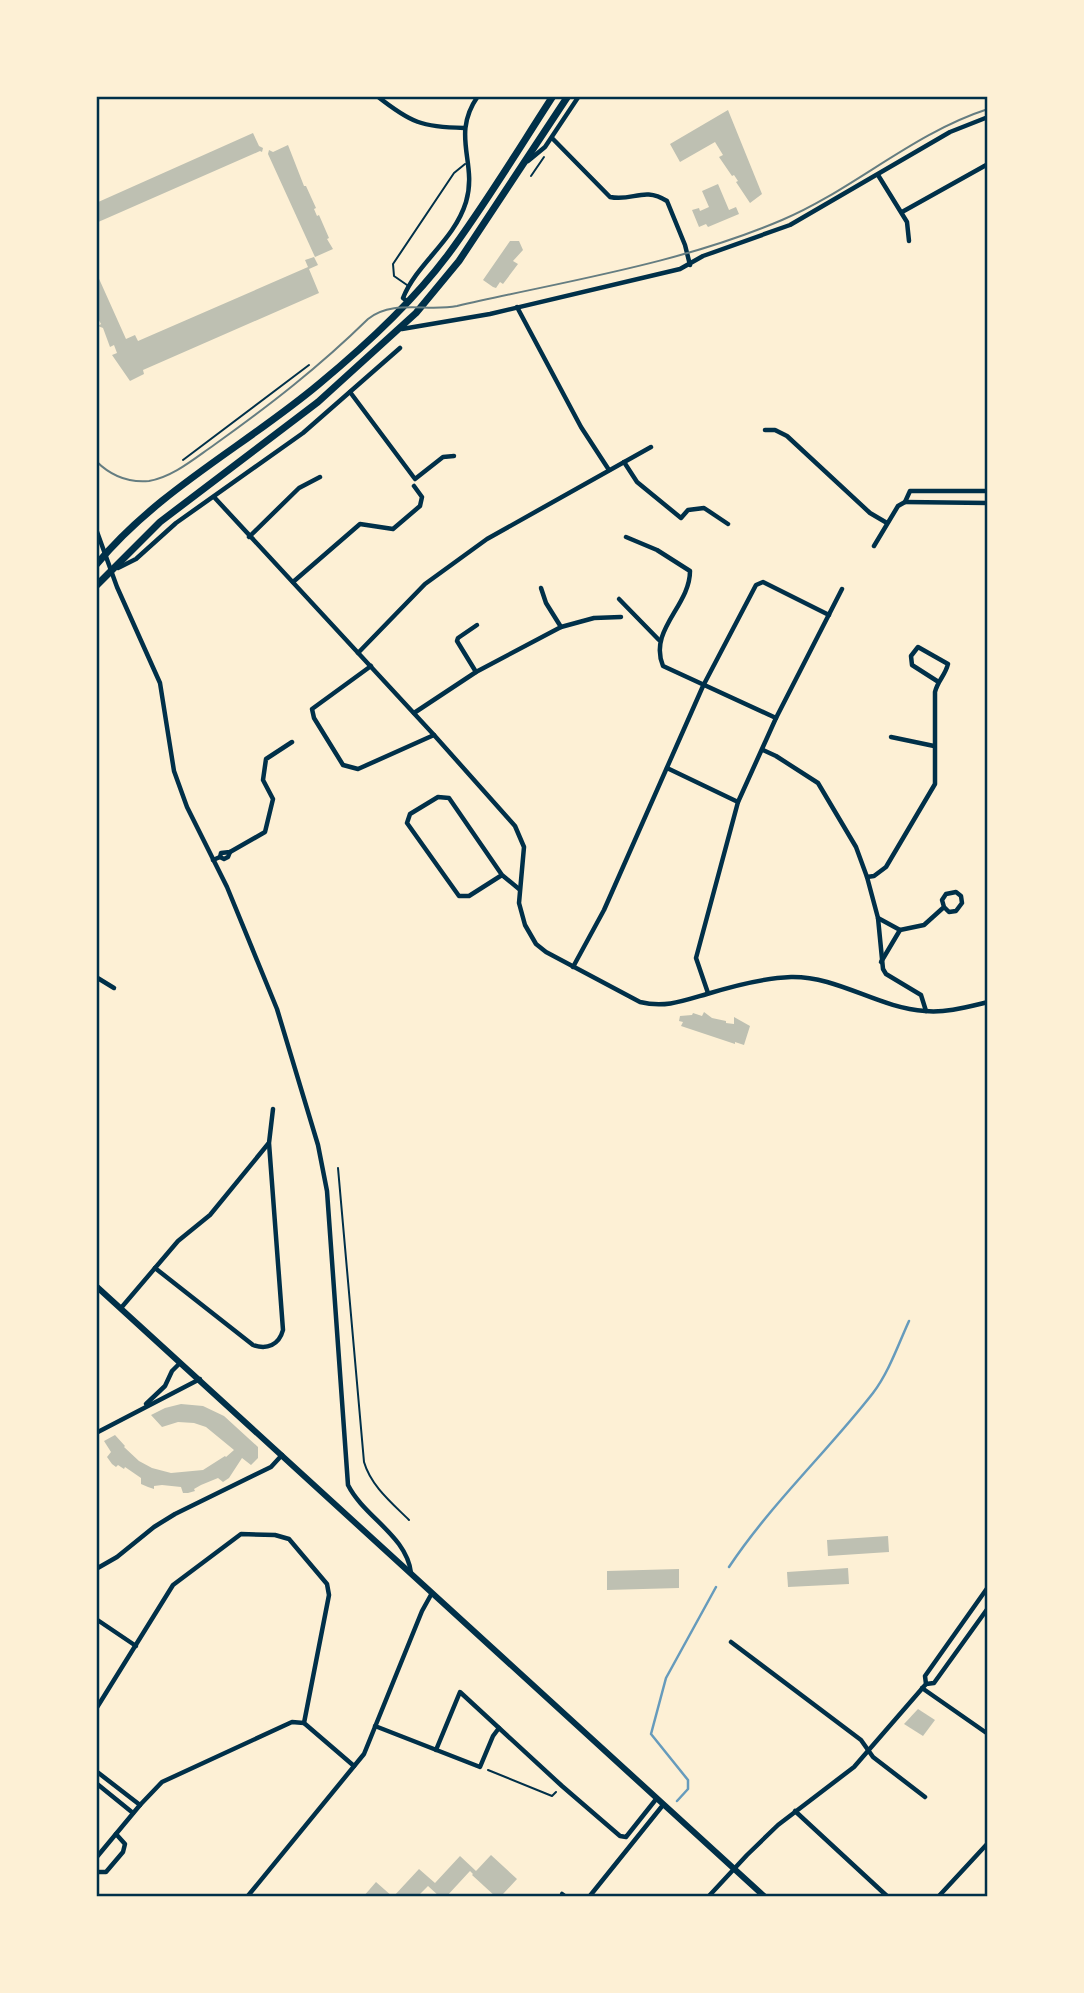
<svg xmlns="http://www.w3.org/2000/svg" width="1084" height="1993" font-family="'Asap Condensed',sans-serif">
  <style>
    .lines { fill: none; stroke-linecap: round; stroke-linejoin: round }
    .stream { stroke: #669bbc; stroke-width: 2.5 }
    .building { fill: #bec0b2 }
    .path { stroke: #003049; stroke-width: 2 }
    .service { stroke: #003049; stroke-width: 2 }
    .minor { stroke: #003049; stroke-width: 4.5 }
    .secondary { stroke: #003049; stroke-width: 6 }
    .primary { stroke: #003049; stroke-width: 7 }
    .tram { stroke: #657d81; stroke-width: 2 }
    .neatline { fill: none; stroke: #003049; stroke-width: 2.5 }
  </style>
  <rect width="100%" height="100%" fill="#fdf0d5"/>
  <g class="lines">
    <g class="stream">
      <path d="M729,1567c42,-63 98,-115 144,-174 16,-21 25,-48 36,-72"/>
      <polyline points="677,1801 688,1789 688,1780 651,1734 666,1678 716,1587"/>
    </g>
  </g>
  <g class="building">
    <polygon points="728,110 762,194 750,203 736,182 738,181 734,175 732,176 719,157 723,155 715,142 680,162 670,144"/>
    <polygon points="253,133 259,146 263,148 262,152 260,151 96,223 96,203"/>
    <polygon points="288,145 304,186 306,186 316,208 314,209 317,216 319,215 329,238 327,239 333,249 315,257 268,154 269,150 273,152"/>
    <polygon points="718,184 729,210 736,207 739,214 708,227 706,224 699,227 692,210 699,208 700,211 709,207 702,191"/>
    <polygon points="510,241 519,241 523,250 513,261 518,264 503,284 500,282 496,288 493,287 483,280"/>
    <polygon points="314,257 318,265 309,269 319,293 143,370 144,374 130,381 112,355 117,353 114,345 110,347 103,328 98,326 101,324 96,315 96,272 126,339 135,335 138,341 308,267 305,260"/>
    <polygon points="704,1012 712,1018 726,1021 726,1023 734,1024 734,1017 750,1026 744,1045 735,1042 735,1044 681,1026 683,1022 679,1021 680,1016 692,1015 693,1013 702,1016"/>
    <polygon points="181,1404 203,1406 224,1416 258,1447 258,1458 251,1465 242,1458 229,1478 223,1482 218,1478 201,1485 194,1489 195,1491 188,1493 183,1493 181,1487 162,1485 154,1486 154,1489 148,1487 141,1484 141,1478 125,1467 124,1469 118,1465 116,1467 112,1464 107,1457 111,1452 104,1441 115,1435 125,1446 124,1447 139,1461 152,1468 171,1473 203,1470 225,1456 226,1457 234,1450 206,1427 194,1423 178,1422 162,1427 151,1415 165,1408"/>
    <polygon points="888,1536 889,1552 828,1556 827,1540"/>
    <polygon points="848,1568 849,1584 788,1587 787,1572"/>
    <polygon points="679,1569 679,1588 607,1590 607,1571"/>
    <polygon points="918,1709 935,1720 923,1736 904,1724"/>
    <polygon points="491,1855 517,1879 503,1894 507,1897 496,1897 472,1875 473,1874 470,1871 446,1897 440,1897 428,1886 417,1897 363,1897 376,1882 393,1897 419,1869 435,1883 460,1856 476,1871"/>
  </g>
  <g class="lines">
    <g class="path">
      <polyline points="531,176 544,157"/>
      <polyline points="183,460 309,365"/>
      <path d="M338,1168l26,294c7,24 28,41 45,58"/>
      <polyline points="488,1770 552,1796 556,1792"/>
    </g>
    <polyline class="service" points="407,285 394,276 393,264 454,173 465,164"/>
    <g class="minor">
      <path d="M377,96c34,27 45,31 87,32"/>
      <path d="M552,138l58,59c23,5 33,-11 57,4l18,44 5,20"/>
      <polyline points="528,161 545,147 579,96"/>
      <polyline points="878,175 907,222 909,241"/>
      <polyline points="902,212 988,164"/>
      <path d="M408,302l-5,-4c14,-35 51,-57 63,-96 12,-40 -16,-66 12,-106"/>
      <polyline points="517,307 581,427 609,470"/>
      <polyline points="402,329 490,314 680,269 703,256 790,225 950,132 988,117"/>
      <polyline points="350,392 415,479 443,457 454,456"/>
      <polyline points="765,430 775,430 787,436 870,513 887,523"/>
      <polyline points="624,462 637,482 681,518 688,510 704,508 728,524"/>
      <path d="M214,497l220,238 81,91 9,21 -5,56 6,22 11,19 10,8 94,50c25,6 43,-1 67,-8 26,-8 56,-16 84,-17 47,-1 87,31 134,34 21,2 42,-4 63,-9"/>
      <polyline points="905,502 988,503"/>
      <path d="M96,529l21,58 43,96 14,88 13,36 40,80 50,122 41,136 9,46 21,294c16,32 59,51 63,88"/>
      <polyline points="249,537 299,488 320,477"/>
      <path d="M626,537l31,13 33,21c0,35 -42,59 -27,95l113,52"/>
      <polyline points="874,546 898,506 905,502 910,491 988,491"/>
      <polyline points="118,568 136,559 176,523 303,433 400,348"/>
      <polyline points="293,582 360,524 393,529 420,506 422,497 414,486"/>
      <polyline points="541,588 546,603 561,627"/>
      <polyline points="619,599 659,640"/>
      <polyline points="358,653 425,584 487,539 651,447"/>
      <polyline points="371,666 312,709 314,718 343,765 358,769 434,735"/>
      <polyline points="476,672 457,641 458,638 477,625"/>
      <polyline points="414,713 476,672 561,627 594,618 621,617"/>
      <polyline points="891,737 934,746"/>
      <polyline points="763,750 776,756 818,783 856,847 867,877 878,918 883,969 886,974 921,995 926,1011"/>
      <polyline points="667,768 738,802"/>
      <polyline points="220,857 224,859 228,857 230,852"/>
      <polyline points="213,860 220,857 221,853 230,852 265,832 273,799 263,780 266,759 292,742"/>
      <polyline points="502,875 469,896 459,896 407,823 410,814 438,797 449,798 502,875 519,889"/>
      <path d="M867,877l7,-1 12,-9 49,-83v-92c3,-12 10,-16 13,-28l-30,-17 -7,9 1,9 25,16"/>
      <polyline points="878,918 900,930 924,925 944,907 942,900 946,894 956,892 961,896 962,903 956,911 949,912 944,907"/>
      <polyline points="881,962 900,930"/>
      <polyline points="573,967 604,910 703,686 756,585 763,582 829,615"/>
      <polyline points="96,977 114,988"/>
      <polyline points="708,993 696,958 738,802 776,718 842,589"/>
      <path d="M155,1268l98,77c14,5 26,0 30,-15l-14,-187 4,-34"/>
      <polyline points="121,1308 178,1241 210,1215 268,1144"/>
      <polyline points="146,1404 165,1386 172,1371 180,1363"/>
      <polyline points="96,1433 200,1379"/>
      <polyline points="96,1569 117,1557 154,1527 175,1514 271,1467 282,1455"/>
      <polyline points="96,1619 136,1646"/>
      <polyline points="731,1642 861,1740 873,1757 925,1797"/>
      <polyline points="926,1684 934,1683 988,1608"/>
      <polyline points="922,1688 988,1734"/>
      <polyline points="96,1709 173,1585 241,1534 275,1535 289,1539 327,1584 329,1595 304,1723 354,1766"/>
      <polyline points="375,1726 480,1767 493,1736 499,1728"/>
      <polyline points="436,1750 460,1692 562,1786 620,1836 626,1837 657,1798"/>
      <polyline points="96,1771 140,1805"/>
      <polyline points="96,1783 133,1813"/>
      <polyline points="795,1811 888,1897"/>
      <polyline points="96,1858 140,1805 162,1782 292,1722 304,1723"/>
      <polyline points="96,1872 106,1872 123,1852 125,1844 116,1834"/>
      <polyline points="562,1894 566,1897"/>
      <polyline points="247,1897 364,1754 422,1611 432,1593"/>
      <polyline points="589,1897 663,1805"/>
      <polyline points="708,1897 747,1855 778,1825 854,1767 926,1684 925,1676 988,1587"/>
      <polyline points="938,1897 988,1843"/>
    </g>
    <polyline class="secondary" points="96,1286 765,1897"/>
    <g class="primary">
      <path d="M96,565c62,-75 149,-119 223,-181 46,-38 92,-80 128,-128 38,-51 71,-106 106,-160"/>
      <polyline points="96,586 160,522 318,402 416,313 459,261 568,96"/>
    </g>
    <path class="tram" d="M96,461c15,15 32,22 53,20 24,-4 46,-23 65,-36 56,-40 105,-78 154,-126 25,-20 59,-7 89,-13 108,-25 222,-42 325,-86 71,-30 131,-87 206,-111"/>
  </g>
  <rect width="1084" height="1993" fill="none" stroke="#fdf0d5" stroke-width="196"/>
  <rect x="98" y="98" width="888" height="1797" class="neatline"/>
</svg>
